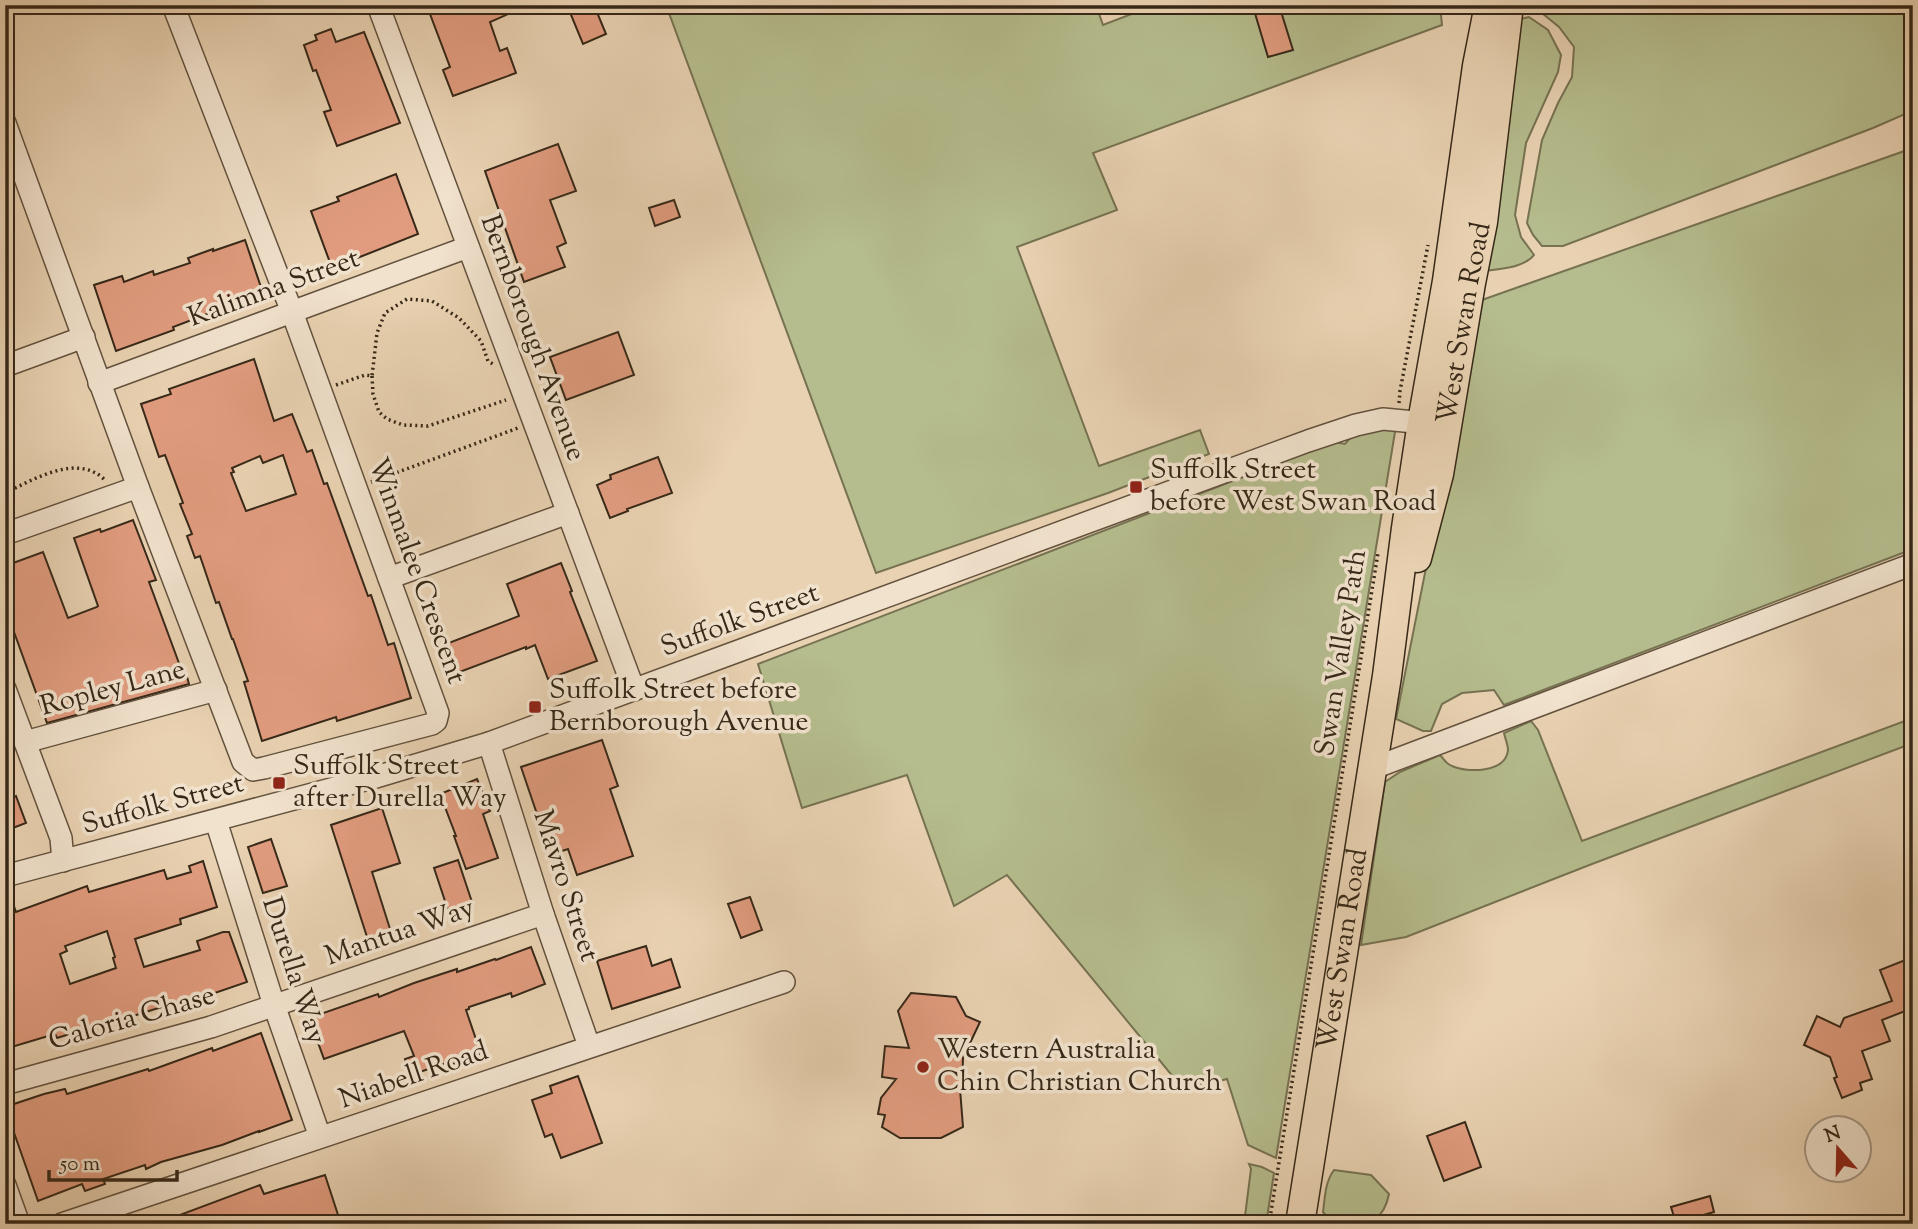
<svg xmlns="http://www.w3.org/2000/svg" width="1918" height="1229" font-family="'Sorts Mill Goudy',serif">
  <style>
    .green { fill: #b5bc8d; stroke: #767252; stroke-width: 2 }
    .building { fill: #e19c7f; stroke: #362818; stroke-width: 2; fill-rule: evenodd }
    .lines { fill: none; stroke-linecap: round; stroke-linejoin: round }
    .minor-casing { stroke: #63523e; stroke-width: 24 }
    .major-casing { stroke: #362818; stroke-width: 31 }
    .path { stroke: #362818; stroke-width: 3.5; stroke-dasharray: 2 3.5; stroke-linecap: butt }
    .minor { stroke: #f1e2cd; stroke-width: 21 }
    .major { stroke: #e9d2b2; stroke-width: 28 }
    .poi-dot { fill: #8f2418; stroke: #f1e2cd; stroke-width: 2.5 }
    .labels { text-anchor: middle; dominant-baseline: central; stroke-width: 7; stroke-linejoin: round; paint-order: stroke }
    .street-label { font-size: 28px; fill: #362818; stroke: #f1e2cd }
    .poi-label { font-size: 28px; fill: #362818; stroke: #f1e2cd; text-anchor: start }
  </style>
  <rect width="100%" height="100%" fill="#e9d2b2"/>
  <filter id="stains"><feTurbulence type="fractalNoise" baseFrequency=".00286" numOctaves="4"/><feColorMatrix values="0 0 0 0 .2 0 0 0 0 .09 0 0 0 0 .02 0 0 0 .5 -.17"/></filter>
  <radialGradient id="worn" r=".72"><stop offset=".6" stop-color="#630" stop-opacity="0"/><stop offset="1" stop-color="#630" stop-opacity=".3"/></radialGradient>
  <g class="green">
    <polygon points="666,5 1096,5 1103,25 1155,5 1440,5 1442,25 1093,153 1117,210 1017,247 1099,466 1200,430 1209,454 1108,493 876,573"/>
    <polygon points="1537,5 1912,5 1913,54 1909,57 1907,74 1913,89 1913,106 1903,115 1873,128 1563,246 1542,246 1533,235 1527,223 1542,140 1558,103 1572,77 1574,47 1559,27 1542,13"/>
    <path d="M1529,17l19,13 13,25 -3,17 -32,71 -11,72 6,22 13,18c-10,13 -35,14 -50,16l36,-252z"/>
    <polygon points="1913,148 1913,549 1504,705 1494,690 1462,693 1442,704 1431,731 1423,731 1396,719 1479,301"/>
    <polygon points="1389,428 1395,432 1276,1158 1248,1145 1227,1079 1184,1090 1007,875 954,906 907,775 802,808 758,664 1334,442 1345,444 1352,436"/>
    <path d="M1913,718v25l-321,121 -186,73 -45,8 24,-163 15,-10 40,-17c4,4 6,9 12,11 15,7 54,7 56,-16 0,-5 -3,-12 -4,-17l27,-12 7,9 44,111z"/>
    <polygon points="1249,1164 1262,1167 1274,1173 1266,1224 1244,1224 1251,1169"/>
    <path d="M1334,1170l37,5 18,19c-2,10 -5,19 -14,25 -10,7 -34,8 -44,1 -4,-2 -5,-5 -8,-8 2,-15 2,-30 11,-42z"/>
  </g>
  <g class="building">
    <polygon points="433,5 529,5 490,22 500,51 507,48 516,73 453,96 443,70 450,67 430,14 435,12"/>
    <polygon points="580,5 594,5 606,34 583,44 569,10"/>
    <polygon points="1269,5 1279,5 1293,50 1268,57 1254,10"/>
    <polygon points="331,29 336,42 364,32 400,123 337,146 324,112 331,110 316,70 313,71 304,45 317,40 315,35"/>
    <polygon points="558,144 576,191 550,200 566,243 557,247 565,267 524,282 485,171"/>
    <polygon points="396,174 418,234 332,268 311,211 339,201 337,197"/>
    <polygon points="674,200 680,217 655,226 649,208"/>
    <polygon points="245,240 264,296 237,305 236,303 173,327 174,330 116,351 94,285 122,276 124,282 153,271 154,275 190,263 188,258 213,249 213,251"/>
    <polygon points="618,332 634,375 566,400 550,357"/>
    <path d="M254,359l20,62 18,-7 15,38 5,-2 12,34 3,-1 41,113 3,-1 17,50 6,-2 17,55 -74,23 -1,-4 -74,24 -18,-59 4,-1 -15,-42h-1l-13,-37 -3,1 -16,-47 -5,2 -8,-22 5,-2 -12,-30 3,-1 -18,-48 -6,2 -18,-53 30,-10 -2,-5zM283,455l13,39 -50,17 -15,-38 3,-1 -2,-4 28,-12 3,7z"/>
    <polygon points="658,457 672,493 627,509 628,511 610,518 597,485 611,479 610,475"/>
    <polygon points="133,520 156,580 149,582 183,674 186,673 189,684 47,723 14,632 5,635 5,566 43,552 68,618 97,607 98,606 74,538 100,529 101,532"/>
    <polygon points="561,563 572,591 570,592 597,661 548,679 535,645 526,649 526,647 457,673 446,644 519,616 507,584"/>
    <polygon points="602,740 618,786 610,789 633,856 577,875 568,849 559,852 545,812 537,814 521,767"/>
    <polygon points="477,779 490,811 483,814 498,858 466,869 454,836 456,836 440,794"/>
    <polygon points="16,796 26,823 5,831 5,800"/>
    <polygon points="382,808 400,863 372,872 391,932 368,940 331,825"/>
    <polygon points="271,839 287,886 263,893 248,847"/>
    <polygon points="458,860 473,905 449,913 434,868"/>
    <path d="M203,861l14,46 -37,12 1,5 -46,15 9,28 56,-17 -3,-9 26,-9h6l18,50 -38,13 -1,-3 -24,8 2,7 -16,4 -2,-6 -73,23v-2l-38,12 -2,-4 -50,15v-160h3l8,23 71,-26 2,6 75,-22 3,9 24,-7 -2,-6zM107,931l8,26 -2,1 3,10 -46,16 -10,-30 7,-3 -2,-5z"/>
    <polygon points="750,897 762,930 741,938 728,904"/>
    <polygon points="646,946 652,966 671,959 680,987 612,1009 597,961"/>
    <polygon points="531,947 545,984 512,997 511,993 469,1007 469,1009 466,1010 481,1054 450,1065 449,1062 411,1075 405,1059 414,1056 404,1031 324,1059 309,1018 378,994 379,997 414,983 457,969 457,972 495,959 496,960"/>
    <polygon points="1913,957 1913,1008 1882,1020 1890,1041 1862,1051 1872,1079 1860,1083 1862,1090 1842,1098 1834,1078 1837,1077 1830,1057 1804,1045 1817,1016 1840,1027 1844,1018 1892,1001 1880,970"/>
    <polygon points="911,993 956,997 966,1016 980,1022 963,1058 962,1089 960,1089 963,1127 941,1138 900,1138 882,1127 885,1115 878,1114 881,1098 896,1079 882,1077 885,1046 909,1048 898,1011"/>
    <polygon points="261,1033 292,1120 259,1132 259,1131 222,1145 161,1162 146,1169 145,1165 103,1179 105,1184 85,1191 82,1184 38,1201 5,1107 44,1094 65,1089 67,1094 148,1069 149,1071 212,1048 213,1051"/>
    <polygon points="578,1076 602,1143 561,1158 552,1134 545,1137 532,1100 552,1093 550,1086"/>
    <polygon points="1465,1122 1481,1167 1444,1181 1427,1136"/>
    <polygon points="325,1175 341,1224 162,1224 161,1222 260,1185 264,1194"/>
    <polygon points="1710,1196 1714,1212 1676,1223 1671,1207"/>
  </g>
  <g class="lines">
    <defs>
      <g id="minor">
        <polyline points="378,5 634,690"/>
        <polyline points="5,123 138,487 243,762 253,770 264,768 432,724 436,721 438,713 292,312 173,5"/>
        <polyline points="5,366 84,337"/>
        <polyline points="99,383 468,247"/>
        <polyline points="5,534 138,487"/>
        <polyline points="389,578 568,513"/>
        <polyline points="5,689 61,838 63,861"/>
        <polyline points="25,742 216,690"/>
        <polyline points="489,743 543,914 589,1046"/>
        <polyline points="1371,769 1913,564"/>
        <polyline points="216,821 274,1005 320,1137"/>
        <polyline points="5,876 376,777 489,743 1308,441 1356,425 1383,419 1436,424"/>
        <polyline points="5,1084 211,1027 543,914"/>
        <polyline points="5,1185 19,1224"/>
        <polyline points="62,1224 784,982"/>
      </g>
      <g id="major">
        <path id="s1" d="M1417,558l22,-84 32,-191 12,-61 26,-217"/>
        <path id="s2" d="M1300,1224l87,-548 19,-148 16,-106 25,-141 30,-215 12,-61"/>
      </g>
    </defs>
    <use href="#minor" class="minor-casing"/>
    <use href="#major" class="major-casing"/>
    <g class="path">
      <polyline points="372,376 373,394 379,412 387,419 403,425 428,426 506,400"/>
      <polyline points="336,385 365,375 372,376 377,333 385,313 407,299 432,301 459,318 481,341 488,361 493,364"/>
      <polyline points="1399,403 1400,391 1428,245"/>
      <polyline points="371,482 518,428"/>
      <path d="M5,493c28,-13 71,-40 99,-14"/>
      <polyline points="1269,1224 1378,553"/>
    </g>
    <use href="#minor" class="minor"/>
    <use href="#major" class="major"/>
  </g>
  <g class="poi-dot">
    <rect x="1129" y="480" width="14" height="14" rx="3.5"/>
    <rect x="528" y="700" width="14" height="14" rx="3.5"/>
    <rect x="272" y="776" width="14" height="14" rx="3.5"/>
    <circle cx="923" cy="1067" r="7"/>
  </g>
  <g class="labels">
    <g class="street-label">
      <text transform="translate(274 289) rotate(-20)">Kalimna Street</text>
      <text stroke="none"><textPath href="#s1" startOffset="240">West Swan Road</textPath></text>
      <text transform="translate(532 338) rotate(70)">Bernborough Avenue</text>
      <text transform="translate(416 571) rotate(70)">Winmalee Crescent</text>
      <text transform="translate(740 621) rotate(-20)">Suffolk Street</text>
      <text transform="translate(1342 653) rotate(-81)">Swan Valley Path</text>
      <text transform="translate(113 689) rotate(-15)">Ropley Lane</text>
      <text transform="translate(163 805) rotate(-15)">Suffolk Street</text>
      <text transform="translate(565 886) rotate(72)">Mavro Street</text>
      <text transform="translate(400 933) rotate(-19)">Mantua Way</text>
      <text stroke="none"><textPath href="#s2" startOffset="278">West Swan Road</textPath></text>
      <text transform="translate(293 971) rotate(72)">Durella Way</text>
      <text transform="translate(132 1019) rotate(-16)">Caloria Chase</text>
      <text transform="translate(414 1076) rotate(-19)">Niabell Road</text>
    </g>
    <g class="poi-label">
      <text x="1150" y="471">Suffolk Street<tspan x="1150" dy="32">before West Swan Road</tspan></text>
      <text x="549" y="691">Suffolk Street before<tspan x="549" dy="32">Bernborough Avenue</tspan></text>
      <text x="293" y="767">Suffolk Street<tspan x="293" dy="32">after Durella Way</tspan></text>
      <text x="937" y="1051">Western Australia<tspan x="937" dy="32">Chin Christian Church</tspan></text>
    </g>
  </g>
  <rect width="1918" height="1229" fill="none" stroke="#e9d2b2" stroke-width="28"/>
  <rect x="7" y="7" width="1904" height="1215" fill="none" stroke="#362818" stroke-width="3.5"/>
  <rect x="14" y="14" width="1890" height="1201" fill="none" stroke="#362818" stroke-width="2"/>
  <g transform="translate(1838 1149) rotate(340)"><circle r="33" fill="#f1e2cd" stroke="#a69885" stroke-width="2"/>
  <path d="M0-5L12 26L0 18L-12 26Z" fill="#8f2418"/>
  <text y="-10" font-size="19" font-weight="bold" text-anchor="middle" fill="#362818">N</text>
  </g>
  <path d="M49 1170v10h128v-10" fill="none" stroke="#362818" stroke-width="3.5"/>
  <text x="60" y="1170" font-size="21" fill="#362818" stroke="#f1e2cd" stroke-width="5" paint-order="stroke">50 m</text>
  <rect width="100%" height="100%" filter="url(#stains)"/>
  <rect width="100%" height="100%" fill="url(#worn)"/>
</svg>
